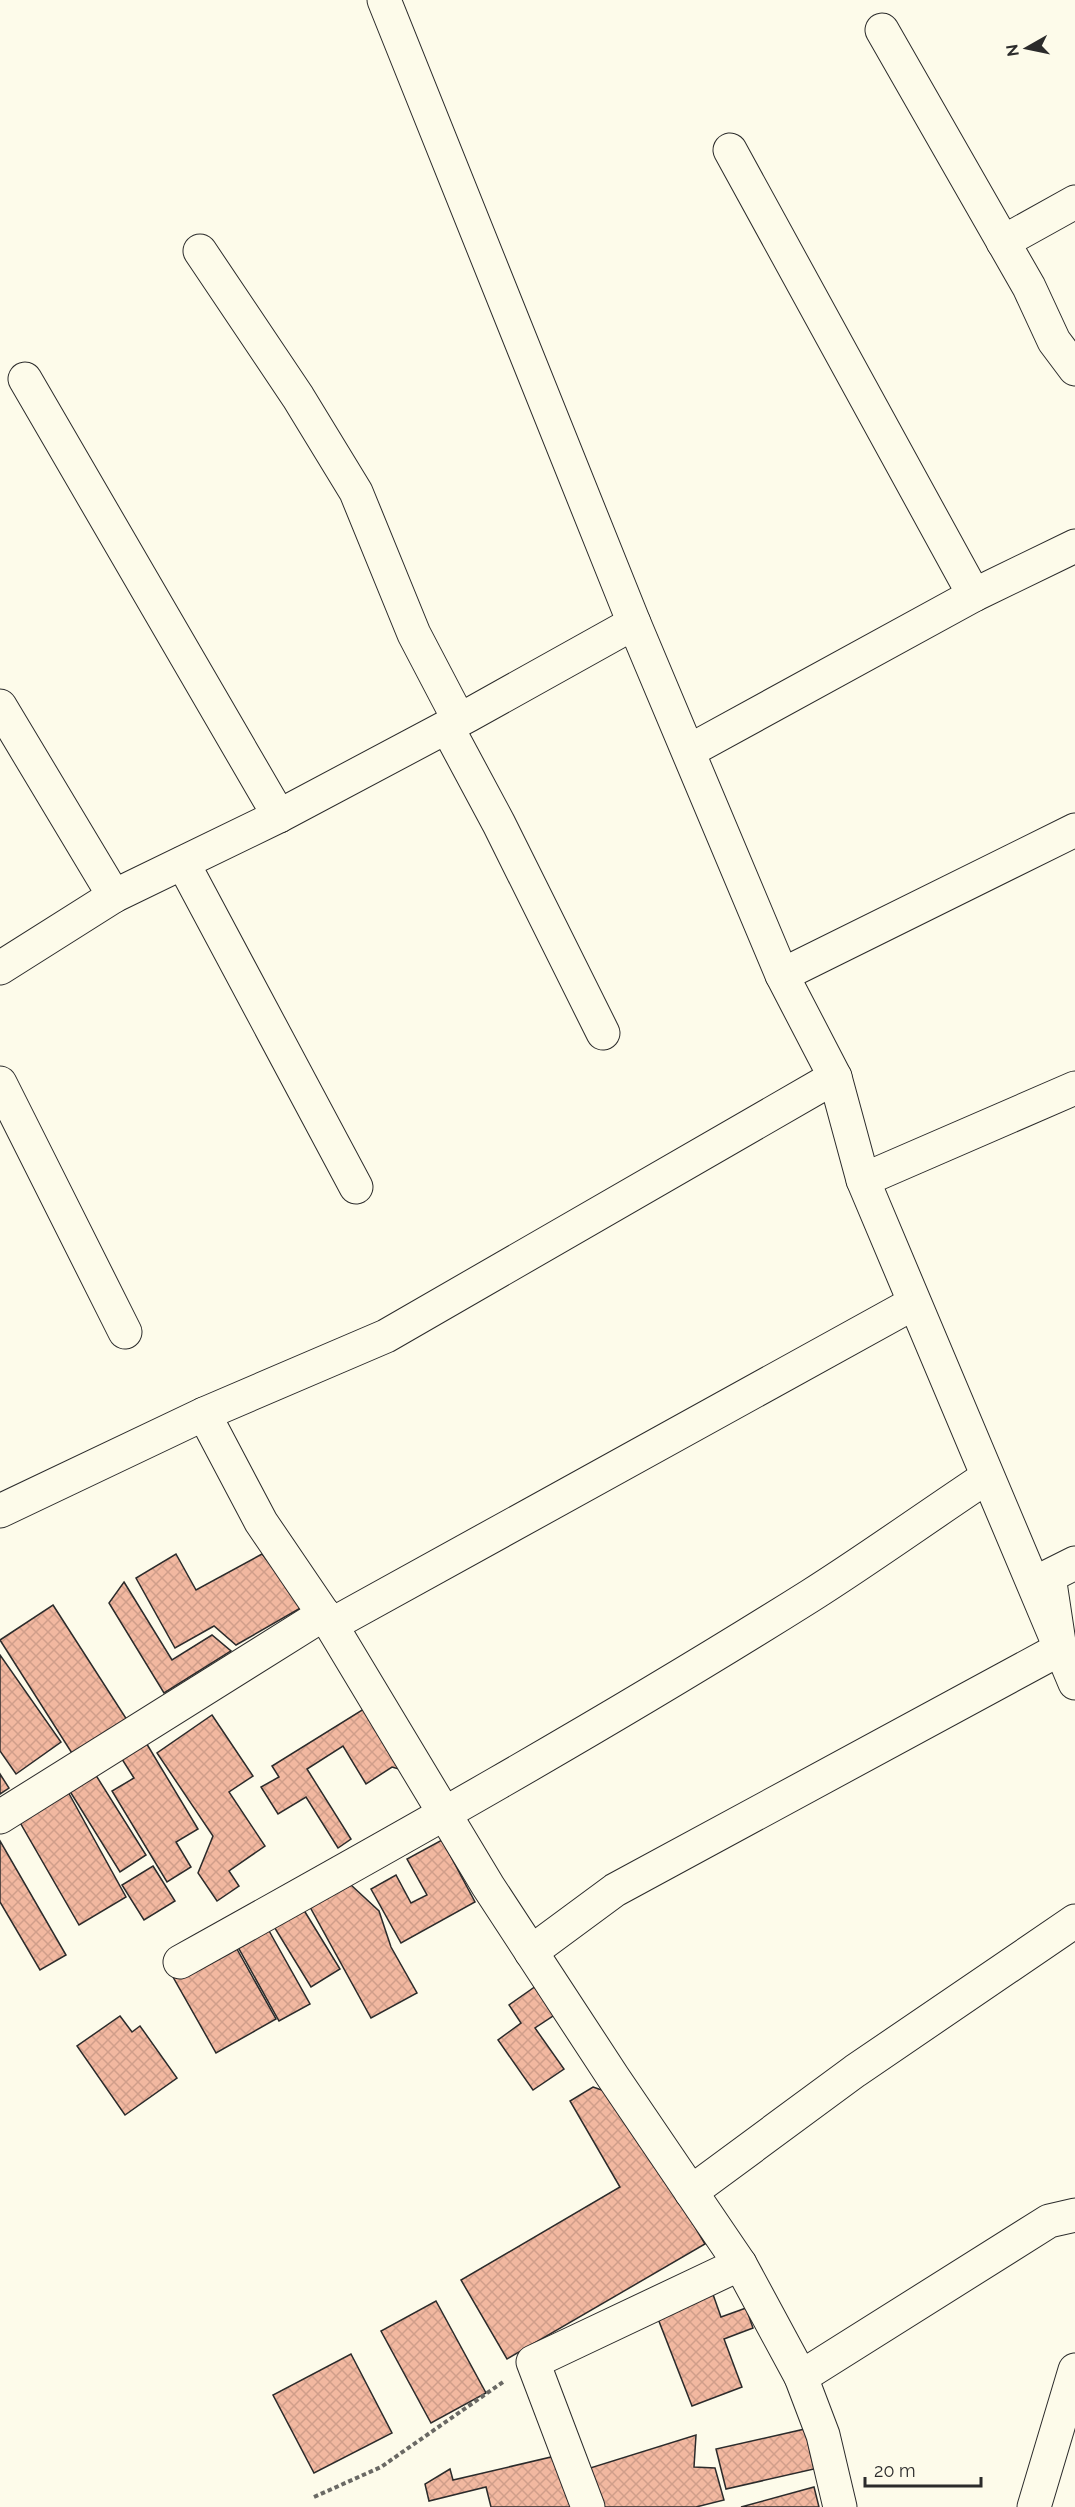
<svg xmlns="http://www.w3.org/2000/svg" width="1075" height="2507" font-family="Raleway,sans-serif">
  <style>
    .building { fill: url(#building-cross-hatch); stroke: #2b2b2b; stroke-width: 1.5 }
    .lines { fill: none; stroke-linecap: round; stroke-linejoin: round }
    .minor-casing { stroke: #2b2b2b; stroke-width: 35 }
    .path { stroke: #6a6964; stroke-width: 4; stroke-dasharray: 4.5 3; stroke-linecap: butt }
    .minor { stroke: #fdfbea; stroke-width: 33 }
  </style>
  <defs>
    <pattern id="building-cross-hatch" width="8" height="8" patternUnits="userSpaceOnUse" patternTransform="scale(1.5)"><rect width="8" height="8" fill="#f2b8a0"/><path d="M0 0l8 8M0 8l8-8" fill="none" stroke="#d09e8a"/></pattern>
  </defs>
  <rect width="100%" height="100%" fill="#fdfbea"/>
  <g class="building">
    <polygon points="176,1554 196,1590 262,1554 304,1606 236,1645 214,1626 175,1648 136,1578"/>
    <polygon points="124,1582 172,1660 212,1635 231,1651 164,1693 109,1603"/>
    <polygon points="53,1605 129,1723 75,1758 0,1640"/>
    <polygon points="0,1655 61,1742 16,1774 0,1751"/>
    <polygon points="367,1707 406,1771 392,1767 366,1784 343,1746 307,1769 351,1839 338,1848 306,1797 278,1814 261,1787 279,1777 272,1766"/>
    <polygon points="212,1715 253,1776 229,1792 265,1846 229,1871 239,1886 217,1901 198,1873 213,1836 157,1753"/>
    <polygon points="145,1741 198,1829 176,1842 191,1867 167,1882 112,1791 134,1778 120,1756"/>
    <polygon points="92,1769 146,1855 120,1872 66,1785"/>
    <polygon points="0,1774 9,1788 0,1794"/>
    <polygon points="67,1790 126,1897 79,1925 18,1819"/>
    <polygon points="442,1840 475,1902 401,1943 371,1889 396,1875 411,1903 427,1895 407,1859"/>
    <polygon points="0,1841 66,1955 40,1970 0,1902"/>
    <polygon points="153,1866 175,1901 144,1920 122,1885"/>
    <polygon points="351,1885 379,1911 391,1947 417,1993 371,2018 310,1907"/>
    <polygon points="302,1907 340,1969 311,1987 273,1925"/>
    <polygon points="268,1929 310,2004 279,2021 238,1947"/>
    <polygon points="233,1942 276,2019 216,2053 173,1977"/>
    <polygon points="536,1986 556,2014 535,2028 564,2069 533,2090 498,2040 521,2023 509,2005"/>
    <polygon points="120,2016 132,2032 140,2026 177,2078 125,2115 77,2046"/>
    <polygon points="593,2087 619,2096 705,2244 507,2359 461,2280 620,2187 570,2101"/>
    <polygon points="709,2283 721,2317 746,2308 753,2328 724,2339 742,2387 692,2406 655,2311"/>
    <polygon points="436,2301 486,2393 431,2423 381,2331"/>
    <polygon points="351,2354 392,2433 314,2473 273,2395"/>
    <polygon points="805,2429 814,2469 726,2489 716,2449"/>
    <polygon points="696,2435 694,2467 715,2468 724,2500 696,2507 605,2507 574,2473"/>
    <polygon points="564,2454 577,2507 491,2507 486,2487 429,2501 425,2484 450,2469 453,2480"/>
    <polygon points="814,2487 819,2507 741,2507"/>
  </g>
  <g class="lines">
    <defs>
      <g id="minor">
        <polyline points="384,0 634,623 782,975 835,1077 863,1180 1075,1683"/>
        <polyline points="882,30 1029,287 1054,341 1075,369"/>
        <polyline points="730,150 974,595"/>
        <polyline points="1003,242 1075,202"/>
        <polyline points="200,251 298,397 356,492 414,634 459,720"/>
        <polyline points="25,379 279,816"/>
        <polyline points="0,706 114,896"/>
        <polyline points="447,727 499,824 603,1033"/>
        <polyline points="689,751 974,595 1075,546"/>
        <polyline points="183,863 356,1187"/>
        <polyline points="0,968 114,896 279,816 469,715 634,623"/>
        <polyline points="782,975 1075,830"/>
        <polyline points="0,1083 125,1332"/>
        <polyline points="863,1180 1075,1088"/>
        <polyline points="204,1414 261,1522 331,1625 488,1886 613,2077 740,2264 801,2377 823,2435 840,2507"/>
        <polyline points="0,1511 204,1414 386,1336 835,1077"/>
        <polyline points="331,1625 914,1303"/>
        <polyline points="0,1817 324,1614"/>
        <polyline points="531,1952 615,1890 1060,1649 1049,1576 1075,1563"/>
        <path d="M180,1962c212,-118 425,-237 630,-366 60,-38 118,-80 177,-119"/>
        <polyline points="691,2192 855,2071 1075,1921"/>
        <polyline points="801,2377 1049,2221 1075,2215"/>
        <polyline points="588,2507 533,2362 740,2264"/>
        <polyline points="1034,2507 1075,2370"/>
      </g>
    </defs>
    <use href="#minor" class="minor-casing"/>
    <polyline class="path" points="314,2497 381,2467 503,2382"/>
    <use href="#minor" class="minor"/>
  </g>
  <g transform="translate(1027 48) rotate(261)" stroke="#fdfbea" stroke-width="4.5" paint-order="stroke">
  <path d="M0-4.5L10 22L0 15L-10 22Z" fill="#2b2b2b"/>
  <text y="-9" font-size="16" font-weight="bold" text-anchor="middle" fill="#2b2b2b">N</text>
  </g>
  <path d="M865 2477v9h116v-9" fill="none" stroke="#2b2b2b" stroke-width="3"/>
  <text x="874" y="2477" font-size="18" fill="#2b2b2b" stroke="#fdfbea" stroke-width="4.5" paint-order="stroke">20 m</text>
</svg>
